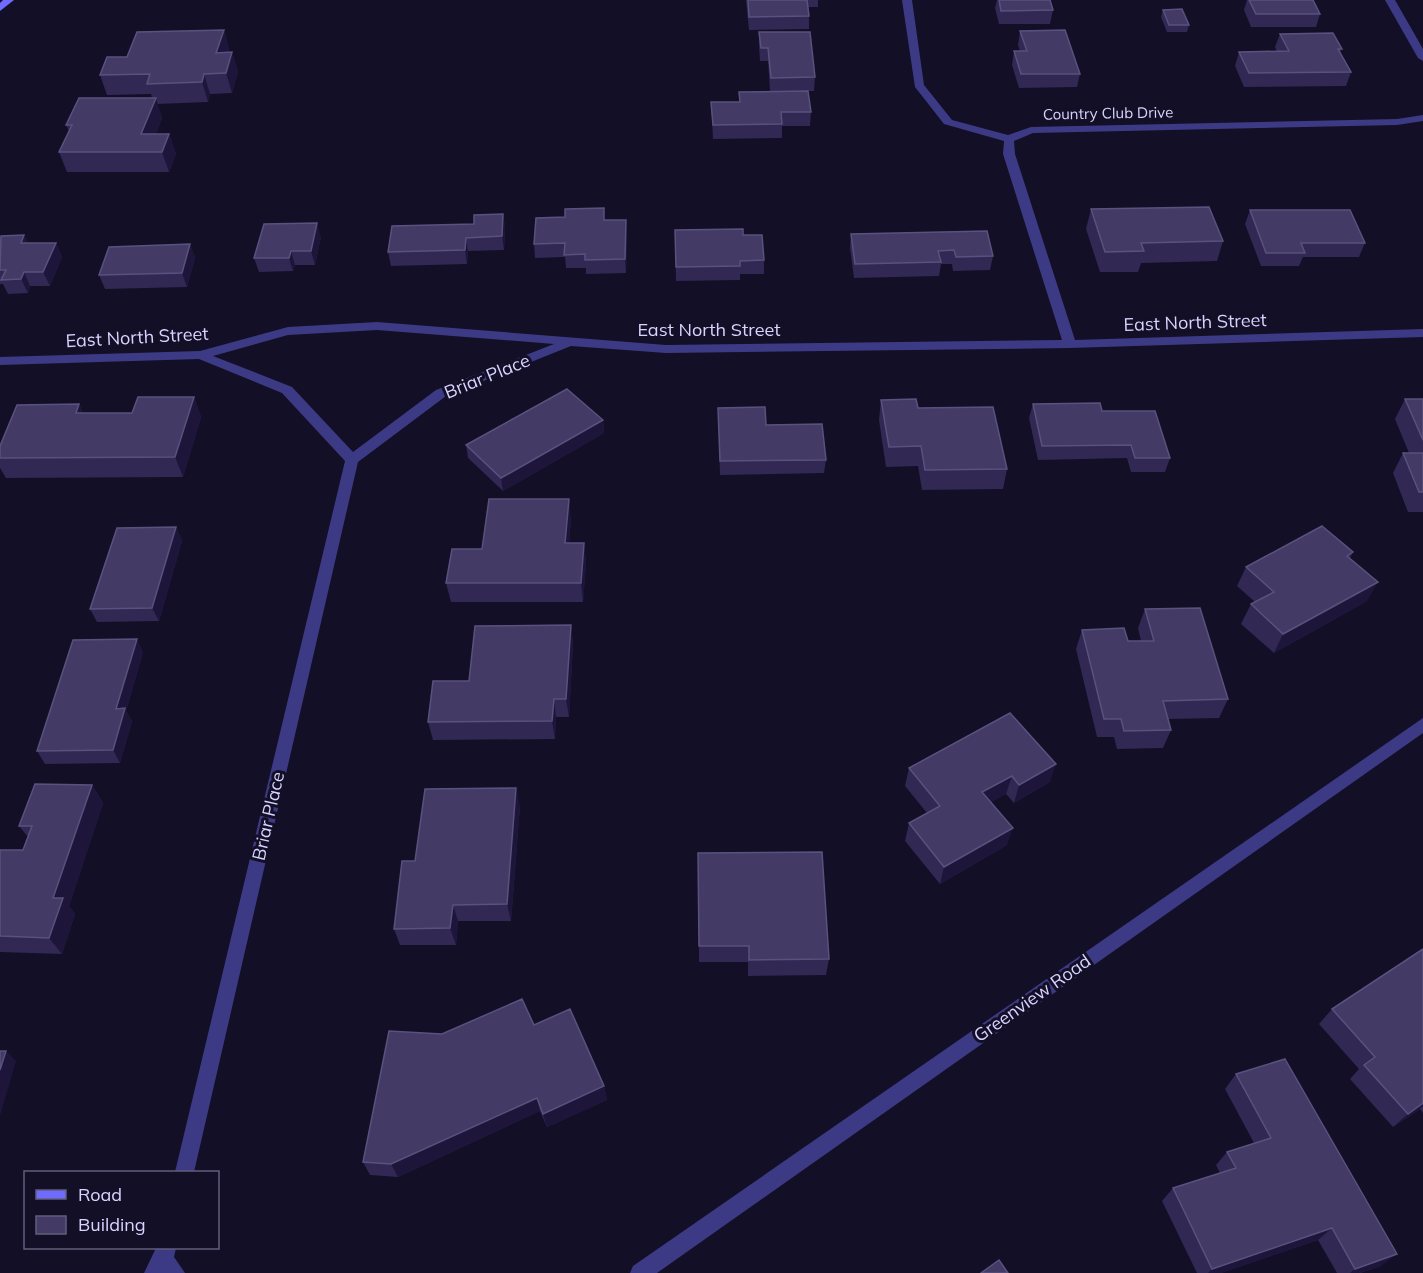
<svg xmlns="http://www.w3.org/2000/svg" width="1423" height="1273" font-family="Mulish,sans-serif">
  <style>
    .lines { fill: none; stroke-linecap: round; stroke-linejoin: round }
    .street { fill: #3d3a85; fill-rule: evenodd }
    .secondary { fill: #6f6bff; fill-rule: evenodd }
    .wall { fill: #312854 }
    .shaded-wall { fill: #1d163a }
    .building { fill: #433a66; stroke: #5a527e; stroke-width: 1.5 }
    .labels { text-anchor: middle; dominant-baseline: central; stroke-width: 6; stroke-linejoin: round; paint-order: stroke }
    .far-street-label { font-size: 15px; fill: #d9d4ff; stroke: #130f26 }
    .street-label { font-size: 18px; fill: #d9d4ff; stroke: #130f26 }
  </style>
  <rect width="100%" height="100%" fill="#130f26"/>
  <g class="lines">
    <g class="street">
      <path d="M902,0h10l12,85 28,35 56,15 23,-8 366,-8 26,-4v6l-26,4 -364,8 -19,8 1,13 60,186 348,-11v8l-353,11 -404,5 -95,-7 -125,50 -88,66 -164,710h-19l170,-711 -63,-68 -83,-34 -199,6v-8l200,-6 88,-24 89,-5 289,23 396,-5 -59,-186 1,-13 -60,-17 -29,-37zM377,330l177,14 -118,46 -83,62 -61,-65 -79,-31 75,-21z"/>
      <polygon points="1385,0 1395,0 1423,49 1423,61 1418,58"/>
      <polygon points="1423,718 1423,733 657,1273 630,1273 633,1266"/>
      <polygon points="156,1248 176,1248 174,1257 185,1273 144,1273"/>
    </g>
    <polygon class="secondary" points="3,0 14,0 0,11 0,3"/>
  </g>
  <g class="wall">
    <polygon points="746,0 818,0 818,7 808,7 809,16 809,29 749,30"/>
    <polygon points="997,0 1050,0 1053,10 1050,24 999,24 995,8"/>
    <polygon points="1247,0 1313,0 1320,14 1316,27 1251,27 1244,10"/>
    <polygon points="1163,10 1189,25 1187,32 1167,32 1161,17"/>
    <polygon points="224,30 229,49 228,52 232,52 238,72 232,93 210,94 208,102 157,104 162,118 156,134 169,134 176,154 169,172 67,172 59,152 69,131 66,125 152,98 151,94 107,95 100,75 127,57"/>
    <polygon points="1020,31 1080,74 1077,87 1019,88 1012,65 1014,51 1020,51 1018,45"/>
    <polygon points="759,32 815,77 814,91 808,91 811,112 810,126 782,126 782,138 713,139 711,102 739,102 739,92 770,91 768,61 760,61 759,46"/>
    <polygon points="1280,34 1342,49 1340,52 1351,72 1346,86 1244,87 1235,66 1239,52 1277,52 1275,47"/>
    <polygon points="1091,209 1223,241 1217,261 1141,263 1138,272 1100,272 1086,229"/>
    <polygon points="1250,210 1365,243 1359,257 1303,257 1299,266 1261,266 1245,224"/>
    <polygon points="503,214 505,228 504,250 468,251 467,264 391,266 388,252"/>
    <polygon points="605,220 627,234 626,273 586,274 586,268 566,268 565,257 535,258 534,244"/>
    <polygon points="675,230 743,235 764,260 764,274 740,274 740,280 676,281"/>
    <polygon points="851,234 993,256 990,270 953,271 952,264 941,264 939,276 854,278 850,248"/>
    <polygon points="24,235 28,243 56,243 62,257 50,286 30,286 28,293 8,294 3,284 0,284 0,237"/>
    <polygon points="321,237 315,265 295,265 293,271 259,272 254,258"/>
    <polygon points="190,244 195,258 187,287 105,289 99,275"/>
    <polygon points="194,397 201,417 183,477 6,478 0,468 0,446 79,404 83,413 132,413"/>
    <polygon points="1405,399 1423,399 1423,512 1408,512 1393,473 1403,453 1409,453 1395,419"/>
    <polygon points="881,400 918,408 1007,469 1003,489 922,490 918,466 886,467 879,420"/>
    <polygon points="1033,404 1102,411 1170,458 1165,472 1131,472 1127,458 1038,460 1029,418"/>
    <polygon points="718,408 766,425 826,460 824,473 720,475"/>
    <polygon points="603,420 604,433 503,491 468,458 466,445"/>
    <polygon points="571,519 569,543 584,543 586,563 583,602 451,602 446,583 482,549"/>
    <polygon points="176,527 182,541 159,621 97,622 90,609"/>
    <polygon points="1353,552 1350,558 1367,601 1274,653 1241,624 1251,604 1255,602 1237,586 1246,567"/>
    <polygon points="1145,609 1228,699 1219,718 1168,719 1171,730 1163,748 1117,749 1114,737 1097,737 1076,649 1082,630 1128,641 1141,641 1138,628"/>
    <polygon points="571,625 573,644 569,717 556,717 555,739 433,740 428,722 469,681"/>
    <polygon points="143,652 126,711 132,721 120,763 45,764 37,751"/>
    <polygon points="1010,713 1050,782 1014,803 1006,794 991,802 1007,845 940,884 905,841 909,823 927,813 905,786 909,768"/>
    <polygon points="92,785 103,803 69,906 75,914 62,954 0,952 0,850 23,850 28,837 19,826"/>
    <polygon points="520,806 511,921 458,921 456,945 400,945 394,929 415,861"/>
    <polygon points="698,853 829,959 826,975 748,976 748,962 699,962"/>
    <polygon points="1423,949 1423,1113 1420,1109 1393,1127 1350,1079 1359,1069 1319,1024 1332,1009"/>
    <polygon points="534,1025 604,1086 607,1100 547,1127 540,1111 398,1177 370,1175 363,1162 442,1034"/>
    <polygon points="1236,1074 1381,1266 1360,1273 1337,1273 1318,1240 1221,1273 1197,1273 1162,1201 1173,1188 1220,1173 1216,1165 1227,1152 1254,1143 1225,1089"/>
  </g>
  <g class="shaded-wall">
    <polygon points="224,30 229,49 222,72 216,53"/>
    <polygon points="232,52 238,72 232,93 226,73"/>
    <polygon points="204,74 210,94 208,102 202,82"/>
    <polygon points="156,98 162,118 149,152 141,134"/>
    <polygon points="169,134 176,154 169,172 162,152"/>
    <polygon points="503,214 505,228 504,250 502,236"/>
    <polygon points="626,220 627,234 626,273 625,259"/>
    <polygon points="317,223 321,237 315,265 311,251"/>
    <polygon points="24,235 31,249 21,243"/>
    <polygon points="466,238 468,251 467,264 465,250"/>
    <polygon points="56,243 62,257 50,286 43,272"/>
    <polygon points="190,244 195,258 187,287 182,273"/>
    <polygon points="291,251 295,265 293,271 289,258"/>
    <polygon points="24,272 30,286 28,293 21,279"/>
    <polygon points="194,397 201,417 183,477 175,457"/>
    <polygon points="79,404 88,424 76,413"/>
    <polygon points="603,420 604,433 503,491 501,478"/>
    <polygon points="569,499 571,519 567,563 565,543"/>
    <polygon points="176,527 182,541 159,621 152,608"/>
    <polygon points="584,543 586,563 583,602 581,583"/>
    <polygon points="1378,582 1367,601 1274,653 1283,634"/>
    <polygon points="571,625 573,644 569,717 566,699"/>
    <polygon points="137,639 143,652 126,711 132,721 120,763 113,750 116,709"/>
    <polygon points="554,699 556,717 555,739 552,721"/>
    <polygon points="1056,764 1050,782 1014,803 1019,785"/>
    <polygon points="1012,776 1006,794 977,810 982,792"/>
    <polygon points="92,785 103,803 69,906 75,914 62,954 49,938 53,898"/>
    <polygon points="516,788 520,806 511,921 507,904"/>
    <polygon points="1013,828 1007,845 940,884 944,867"/>
    <polygon points="453,905 458,921 456,945 450,928"/>
    <polygon points="6,1051 16,1061 0,1116 0,1070"/>
    <polygon points="604,1086 607,1100 547,1127 543,1114"/>
    <polygon points="537,1098 540,1111 398,1177 391,1164"/>
    <polygon points="1423,1103 1423,1106 1420,1109 1393,1127 1408,1114"/>
    <polygon points="1332,1228 1318,1240 1221,1273 1208,1273 1212,1269"/>
    <polygon points="1397,1254 1381,1266 1360,1273 1350,1273 1355,1269"/>
  </g>
  <g class="building">
    <polygon points="748,0 807,0 809,16 749,17"/>
    <polygon points="999,0 1050,0 1053,10 1001,11"/>
    <polygon points="1249,0 1313,0 1320,14 1256,14"/>
    <polygon points="1182,9 1189,25 1169,25 1163,10"/>
    <polygon points="224,30 216,53 232,52 226,73 204,74 202,82 147,84 150,74 100,75 107,57 127,57 137,32"/>
    <polygon points="1065,30 1080,74 1021,74 1014,51 1027,51 1020,31"/>
    <polygon points="759,32 810,32 815,77 771,78 768,48 761,48"/>
    <polygon points="1333,33 1342,49 1338,49 1351,72 1249,73 1239,52 1289,51 1280,34"/>
    <polygon points="808,91 811,112 781,112 782,124 713,125 711,102 740,102 739,92"/>
    <polygon points="79,98 156,98 141,134 169,134 162,152 59,152 72,125 66,125"/>
    <polygon points="1209,207 1223,241 1141,243 1144,251 1105,252 1091,209"/>
    <polygon points="604,208 604,220 626,220 625,259 585,260 585,254 564,255 565,243 534,244 536,218 565,217 565,209"/>
    <polygon points="1250,210 1350,210 1365,243 1301,243 1305,253 1266,253"/>
    <polygon points="503,214 502,236 466,238 465,250 388,252 392,226 474,224 474,215"/>
    <polygon points="317,223 311,251 291,251 289,258 254,258 264,224"/>
    <polygon points="743,229 743,235 762,235 764,260 740,261 740,266 676,267 675,230"/>
    <polygon points="987,231 993,256 956,257 954,250 938,251 941,262 855,264 851,234"/>
    <polygon points="24,235 21,243 56,243 43,272 24,272 21,279 1,280 6,270 0,270 1,236"/>
    <polygon points="190,244 182,273 99,275 109,247"/>
    <polygon points="567,389 603,420 501,478 466,445"/>
    <polygon points="138,397 194,397 175,457 0,458 0,446 17,405 79,404 76,413 132,413"/>
    <polygon points="916,399 918,408 993,407 1007,469 925,470 921,446 889,447 881,400"/>
    <polygon points="1405,399 1423,399 1423,440"/>
    <polygon points="1100,403 1102,411 1155,411 1170,458 1135,458 1131,445 1042,446 1033,404"/>
    <polygon points="765,407 766,425 822,424 826,460 720,461 718,408"/>
    <polygon points="1403,453 1423,453 1423,492 1419,492"/>
    <polygon points="489,499 569,499 565,543 584,543 581,583 446,583 452,549 482,549"/>
    <polygon points="1322,526 1353,552 1347,556 1378,582 1283,634 1251,604 1274,592 1246,567"/>
    <polygon points="176,527 152,608 90,609 117,528"/>
    <polygon points="1200,608 1228,699 1163,701 1171,730 1124,731 1121,719 1104,719 1082,630 1124,628 1128,641 1154,641 1145,609"/>
    <polygon points="571,625 566,699 554,699 552,721 428,722 433,681 469,681 475,626"/>
    <polygon points="137,639 116,709 125,708 113,750 37,751 73,640"/>
    <polygon points="1010,713 1056,764 1019,785 1012,776 982,792 1013,828 944,867 909,823 940,806 909,768"/>
    <polygon points="35,784 92,785 53,898 63,898 49,938 0,936 0,850 23,850 32,826 19,826"/>
    <polygon points="516,788 507,904 453,905 450,928 394,929 402,861 415,861 425,789"/>
    <polygon points="822,852 829,959 749,960 749,946 699,946 698,853"/>
    <polygon points="1423,949 1423,1103 1408,1114 1364,1065 1375,1057 1332,1009"/>
    <polygon points="522,999 534,1025 570,1009 604,1086 543,1114 537,1098 391,1164 363,1162 389,1031 442,1034"/>
    <polygon points="0,1051 6,1051 0,1070"/>
    <polygon points="1285,1059 1397,1254 1355,1269 1332,1228 1212,1269 1173,1188 1236,1168 1227,1152 1271,1138 1236,1074"/>
    <polygon points="999,1260 1008,1273 981,1273"/>
  </g>
  <g class="labels">
    <g class="far-street-label">
      <text transform="translate(1108 113) rotate(-1)">Country Club Drive</text>
    </g>
    <g class="street-label">
      <text transform="translate(1195 322) rotate(-2)">East North Street</text>
      <text x="709" y="329">East North Street</text>
      <text transform="translate(137 337) rotate(-3)">East North Street</text>
      <text transform="translate(487 376) rotate(-22)">Briar Place</text>
      <text transform="translate(268 816) rotate(-77)">Briar Place</text>
      <text transform="translate(1032 998) rotate(-35)">Greenview Road</text>
    </g>
  </g>
  <rect x="24" y="1171" width="195" height="78" fill="#130f26" stroke="#625e7d" stroke-width="1.5"/>
  <rect x="36" y="1190" width="30" height="9" fill="#6f6bff" stroke="#625e7d" stroke-width="1.5"/>
  <text x="78" y="1201" font-size="18" fill="#d9d4ff">Road</text>
  <rect x="36" y="1216" width="30" height="18" fill="#433a66" stroke="#625e7d" stroke-width="1.5"/>
  <text x="78" y="1231" font-size="18" fill="#d9d4ff">Building</text>
</svg>
